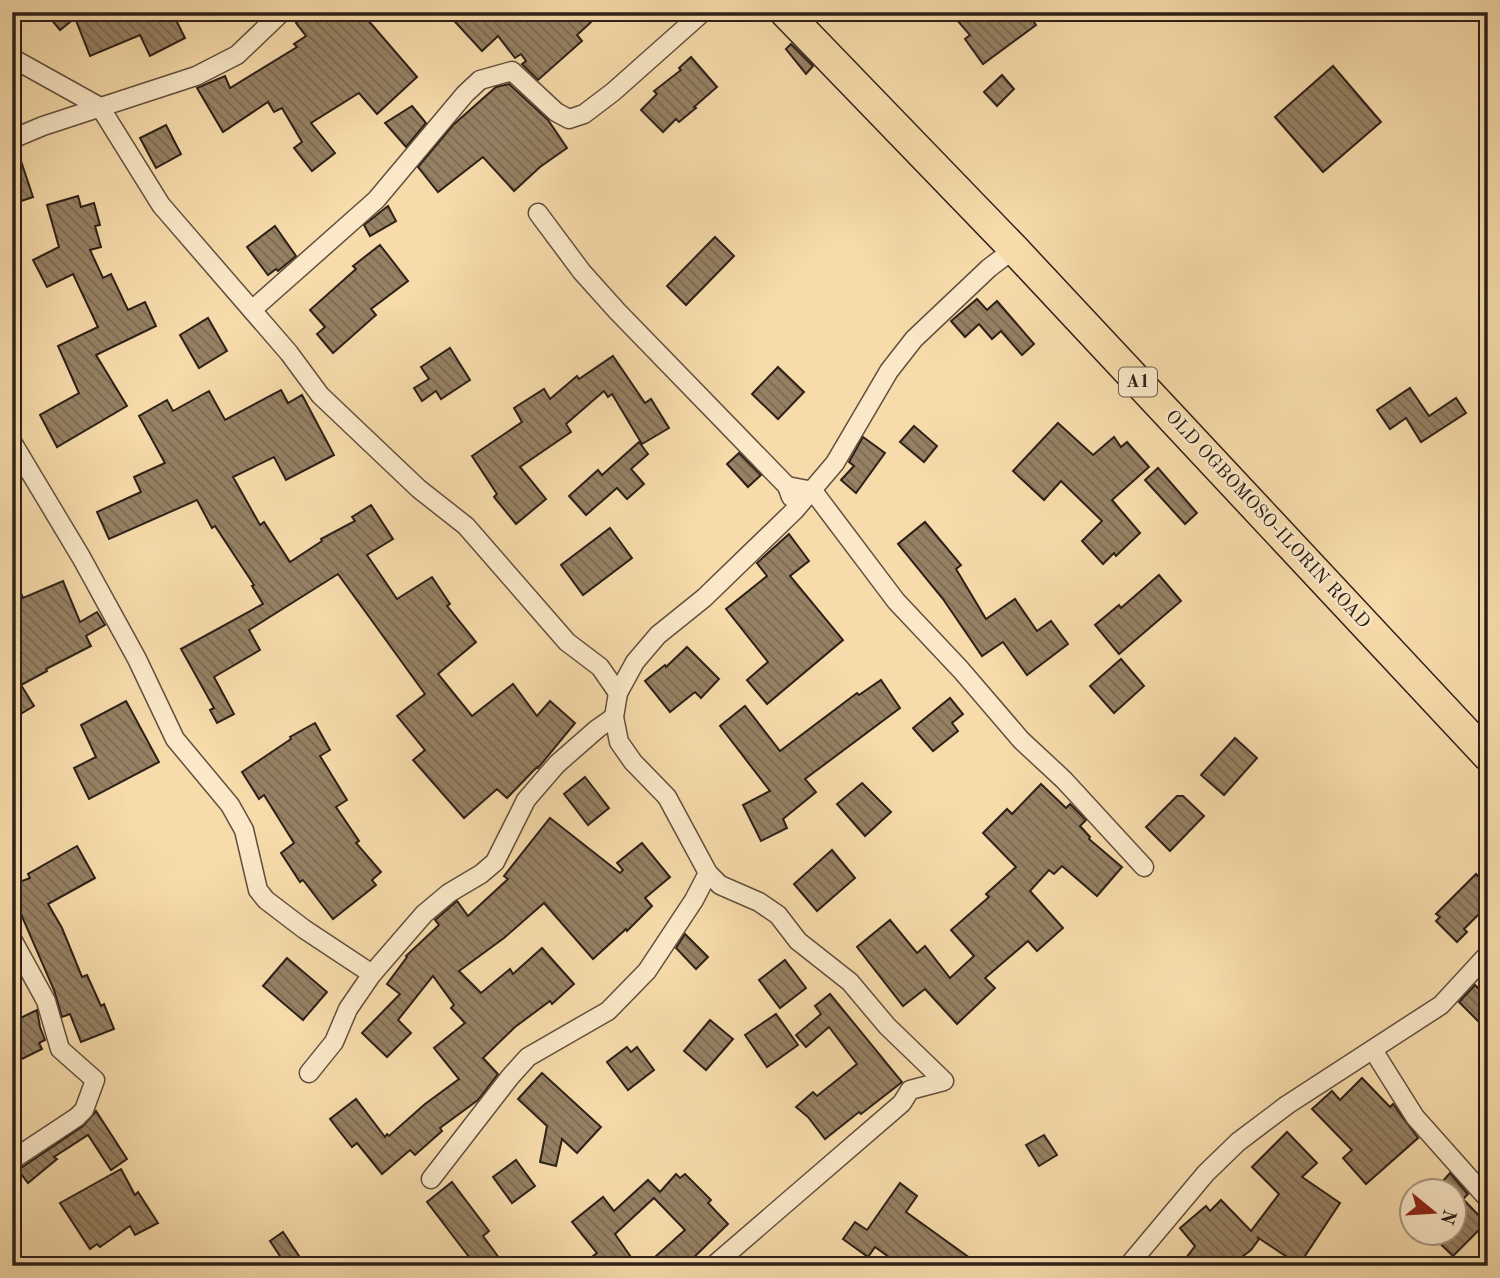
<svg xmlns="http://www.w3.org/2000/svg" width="1500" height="1278" font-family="'Old Standard TT',serif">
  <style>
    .building { fill: url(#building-back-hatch); stroke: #2d2018; stroke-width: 2 }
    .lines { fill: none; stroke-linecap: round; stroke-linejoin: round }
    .minor-casing { stroke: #604f3d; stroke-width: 21 }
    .trunk-casing { stroke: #2d2018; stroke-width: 33 }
    .minor { stroke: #fae8c8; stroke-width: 18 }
    .trunk { stroke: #f7dbab; stroke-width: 30 }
    .labels { text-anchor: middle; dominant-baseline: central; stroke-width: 5; stroke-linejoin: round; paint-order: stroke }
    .shield { fill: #fae8c8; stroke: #6a5c4d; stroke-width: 2 }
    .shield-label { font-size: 18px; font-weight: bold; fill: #2d2018 }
    .street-label { font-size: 19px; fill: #2d2018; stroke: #fae8c8 }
  </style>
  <defs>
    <pattern id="building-back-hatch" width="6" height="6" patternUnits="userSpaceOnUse" patternTransform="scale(1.75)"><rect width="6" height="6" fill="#968164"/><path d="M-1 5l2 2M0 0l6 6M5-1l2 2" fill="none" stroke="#7b6951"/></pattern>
  </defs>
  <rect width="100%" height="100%" fill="#f7dbab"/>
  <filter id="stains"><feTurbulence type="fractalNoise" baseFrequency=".00286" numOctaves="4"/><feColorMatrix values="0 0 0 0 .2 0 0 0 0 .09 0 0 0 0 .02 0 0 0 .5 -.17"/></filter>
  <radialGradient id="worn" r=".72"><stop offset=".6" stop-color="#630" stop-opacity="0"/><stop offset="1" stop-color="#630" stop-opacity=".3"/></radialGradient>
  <g class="building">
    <polygon points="45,12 172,12 185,38 150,56 140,35 90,56 75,18 60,30"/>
    <polygon points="310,12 361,12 417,77 377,114 359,93 311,123 335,153 312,171 294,148 302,142 282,108 274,112 268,102 223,132 197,88 225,76 230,88 297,47 294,44 306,36 296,23"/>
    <polygon points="446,12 602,12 577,35 582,41 538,80 522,64 526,61 521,54 515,58 498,36 482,51"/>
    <polygon points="950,12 1027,12 1036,25 983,64 965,39 970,35"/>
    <polygon points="791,44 813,66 806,74 786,49"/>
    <polygon points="691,57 717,87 694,107 696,108 679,122 676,119 663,132 641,110 657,94 654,91 681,70 679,68"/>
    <polygon points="1333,66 1381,122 1323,172 1275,117"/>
    <polygon points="1002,75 1014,89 997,106 984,92"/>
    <polygon points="509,84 548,120 567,148 540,167 514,191 483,157 438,192 418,167 453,125 496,87"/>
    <polygon points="412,106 426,123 406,147 385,123"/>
    <polygon points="166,125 181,154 156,168 140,138"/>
    <polygon points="17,149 33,197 12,204 12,150"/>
    <polygon points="78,196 81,207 94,203 100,225 95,226 101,247 90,250 103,278 111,274 128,310 145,302 156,326 96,355 127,406 57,447 40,415 79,393 58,346 98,327 73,274 47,287 33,260 59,247 47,205"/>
    <polygon points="388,206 396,221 370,236 364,225"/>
    <polygon points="275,226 296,256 278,271 276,269 268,275 247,247"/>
    <polygon points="715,237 734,256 686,305 667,286"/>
    <polygon points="380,245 408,281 371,309 376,315 333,353 317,334 325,327 310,310 356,269 353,266"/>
    <polygon points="977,299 987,310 997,301 1034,344 1022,355 1001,331 992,339 979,324 965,337 951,321"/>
    <polygon points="208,318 227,351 199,368 180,335"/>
    <polygon points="450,348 470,380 441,399 436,391 422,401 414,388 429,379 421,367"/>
    <polygon points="613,356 645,403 651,399 669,428 642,444 612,394 608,397 604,391 566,424 571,432 520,467 546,499 516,524 494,497 497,494 472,456 522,422 514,408 544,389 550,399 577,376 579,379"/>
    <polygon points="778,367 804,392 778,419 752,394"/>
    <polygon points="1410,388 1429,416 1456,398 1466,413 1421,442 1406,418 1390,429 1377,410"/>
    <polygon points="281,390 288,403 302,395 334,455 286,480 274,457 233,477 260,525 264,522 290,562 322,541 321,539 355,521 352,517 371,505 393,539 367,555 397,599 432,577 450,604 447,606 476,642 438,674 472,716 513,684 537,716 550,701 575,723 538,768 537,767 507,798 497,789 464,818 413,760 425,750 397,716 425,694 338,574 249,630 260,650 214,677 234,714 217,723 210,710 214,708 181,649 263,604 252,586 254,585 215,526 212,528 197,500 109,539 97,512 141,492 134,477 165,463 139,416 167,400 173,411 209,391 225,420"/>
    <polygon points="1058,423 1093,455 1114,437 1121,447 1127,442 1149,467 1112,500 1140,533 1116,556 1114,553 1103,564 1082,541 1102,521 1061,481 1044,500 1013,471"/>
    <polygon points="914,426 937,446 924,462 900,442"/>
    <polygon points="863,437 885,453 856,493 841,480 854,466 849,462"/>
    <polygon points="639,442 648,454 631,469 644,484 627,499 617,488 586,515 569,496 598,470 602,475"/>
    <polygon points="739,453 761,475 748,487 727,464"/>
    <polygon points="1158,468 1197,513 1185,524 1145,480"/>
    <polygon points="925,522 961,565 956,569 986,619 1015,599 1037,631 1051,621 1068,644 1027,675 1003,642 982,656 943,599 898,544"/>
    <polygon points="610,528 632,558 583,595 561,565"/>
    <polygon points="789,534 809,561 790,576 843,640 767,704 747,680 768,662 726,609 767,576 757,563"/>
    <polygon points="12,573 23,598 63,581 80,622 97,612 105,625 86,636 91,646 46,669 47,671 21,685 34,706 12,719"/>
    <polygon points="1159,575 1181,601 1119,654 1095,625 1119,605 1121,608"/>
    <polygon points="687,647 719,679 701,698 695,692 670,712 645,681 665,665 666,667"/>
    <polygon points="1121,659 1144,686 1114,713 1090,686"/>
    <polygon points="881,680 900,708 805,779 816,792 783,819 787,828 761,841 743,805 770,791 720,726 745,706 780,751 857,693 859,695"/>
    <polygon points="950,698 963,714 952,723 958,731 933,751 913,728"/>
    <polygon points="126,701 159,762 89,799 74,768 96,757 81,725"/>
    <polygon points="315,723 330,750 320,756 347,800 336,807 359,841 356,843 381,872 372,880 376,885 333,919 303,880 300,882 281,853 294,843 264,795 259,799 242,772 291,739 290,737"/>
    <polygon points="1235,738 1257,758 1224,795 1201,775"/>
    <polygon points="585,777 609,808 588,825 564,794"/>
    <polygon points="862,783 891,812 865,836 837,804"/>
    <polygon points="1041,784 1066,808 1070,804 1086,820 1080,826 1090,837 1089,839 1122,867 1097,896 1062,866 1054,874 1049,870 1030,891 1063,928 1037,951 1028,941 985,978 995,988 957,1024 925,989 903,1006 857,947 890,920 917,953 925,946 950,978 974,956 951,930 989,897 986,894 1016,867 983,833 1007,809 1012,814"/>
    <polygon points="1177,796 1183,796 1204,816 1170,851 1146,827"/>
    <polygon points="550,818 620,873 623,870 617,863 642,843 670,877 645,898 652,906 627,931 626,929 593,959 544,903 504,938 459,971 481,993 510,969 513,974 542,948 574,984 552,1004 550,1001 515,1027 483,1058 498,1074 478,1100 440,1128 442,1131 415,1155 410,1150 382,1174 357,1143 352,1147 330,1119 356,1099 385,1137 387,1134 389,1136 425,1104 459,1079 434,1048 465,1023 451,1008 454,1005 433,976 398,1020 411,1033 387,1057 362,1033 400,994 387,984 407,957 406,956 439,925 435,920 457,901 468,916 508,879 504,876"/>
    <polygon points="77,846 95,878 48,904 62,928 82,977 87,975 101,1006 104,1004 114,1029 81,1042 70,1014 62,1017 54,990 21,914 12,918 12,885 30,878 28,874"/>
    <polygon points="832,850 855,878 817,911 794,884"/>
    <polygon points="1476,874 1488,887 1488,905 1464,929 1467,932 1457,942 1436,921 1440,917 1436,914"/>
    <polygon points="685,934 708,957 696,969 676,948"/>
    <polygon points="287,958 327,992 303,1020 263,986"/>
    <polygon points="785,960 806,988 780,1008 759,980"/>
    <polygon points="1475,985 1488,998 1488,1031 1459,1002"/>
    <polygon points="830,994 902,1082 861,1114 859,1112 825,1139 808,1117 796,1107 813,1092 817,1096 857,1064 829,1027 806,1047 796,1035 821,1014 815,1006"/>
    <polygon points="37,1010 40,1027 45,1040 39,1043 42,1049 18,1061 12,1049 12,1022"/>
    <polygon points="776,1014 798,1045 767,1067 745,1035"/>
    <polygon points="710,1020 733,1039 706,1070 684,1051"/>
    <polygon points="627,1047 631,1052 637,1047 654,1070 628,1090 607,1062"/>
    <polygon points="542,1073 601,1127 577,1153 562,1139 556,1166 540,1162 547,1126 518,1099"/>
    <polygon points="1362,1078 1390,1107 1393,1104 1418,1138 1366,1184 1343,1158 1352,1150 1312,1109 1332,1091 1340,1100"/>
    <polygon points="96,1111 127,1159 111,1170 88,1135 54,1157 57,1159 28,1183 18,1170 83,1126"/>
    <polygon points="1287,1132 1317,1163 1302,1177 1340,1203 1299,1265 1257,1237 1259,1239 1251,1250 1230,1266 1180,1266 1195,1246 1180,1228 1206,1206 1210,1211 1221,1200 1251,1231 1279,1194 1252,1167"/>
    <polygon points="1044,1135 1057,1155 1039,1166 1026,1145"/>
    <polygon points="516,1160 535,1186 512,1203 493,1177"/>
    <polygon points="121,1169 135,1195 138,1192 158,1223 135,1235 130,1226 100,1247 97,1244 90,1249 60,1203"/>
    <polygon points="1450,1173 1468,1194 1463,1199 1486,1223 1453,1256 1429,1233 1454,1233 1454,1191 1434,1191"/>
    <polygon points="676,1174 680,1178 685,1174 711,1200 708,1203 728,1224 685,1266 645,1266 685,1230 654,1198 615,1234 637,1266 580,1266 597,1253 572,1222 603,1197 614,1211 648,1180 660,1192"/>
    <polygon points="452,1182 489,1231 483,1236 505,1266 476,1266 427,1202"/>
    <polygon points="900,1183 917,1196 906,1212 981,1266 901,1266 875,1247 868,1257 843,1239 855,1222 867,1230"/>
    <polygon points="283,1232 299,1256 286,1265 270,1241"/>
  </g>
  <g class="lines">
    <defs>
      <g id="minor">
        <polyline points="12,58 100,107 161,205 289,353 320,395 419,489 466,526 567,642 600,667 618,693"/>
        <polyline points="12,139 43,126 196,76 237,55 282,12"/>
        <polyline points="538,213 582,272 617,311 787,486 791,497"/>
        <polyline points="252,310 376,200 465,94 480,80 512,71 556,112 569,119 584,114 613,92 703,12"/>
        <polyline points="12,442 81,557 137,659 175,739 230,805 244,830 258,890 266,900 304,929 372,974"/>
        <polyline points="787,486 813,491 896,601 961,670 1021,740 1064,780 1144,867"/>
        <polyline points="12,939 46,1001 60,1049 95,1080 84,1110 77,1117 12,1160"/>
        <polyline points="1373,1050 1415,1117 1488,1199"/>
        <polyline points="309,1073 334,1042 348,1009 372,974 424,914 449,893 481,874 495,862 526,800 557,764 597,729 614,717"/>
        <polyline points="431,1179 510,1077 528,1057 608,1011 647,971 694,900 708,873"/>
        <polyline points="713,1266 902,1103 910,1090 944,1081 887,1026 850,982 798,941 778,915 759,902 720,885 708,873 667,797 633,762 619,742 614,717 618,693 635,662 658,635 704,598 795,510 835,463 889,371 914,339 989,268 1014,249"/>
        <polyline points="1128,1266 1206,1173 1238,1142 1287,1105 1441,1005 1488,954"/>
      </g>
      <polyline id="trunk" points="785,12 1014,249 1488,756"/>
    </defs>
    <use href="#minor" class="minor-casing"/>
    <use href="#trunk" class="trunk-casing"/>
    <use href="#minor" class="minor"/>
    <use href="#trunk" class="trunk"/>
  </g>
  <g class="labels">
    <rect class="shield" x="1119" y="367.5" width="38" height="29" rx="5"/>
    <g class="shield-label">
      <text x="1138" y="382">A1</text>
    </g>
    <g class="street-label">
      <text transform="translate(1267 520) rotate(47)">OLD OGBOMOSO-ILORIN ROAD</text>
    </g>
  </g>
  <rect width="1500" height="1278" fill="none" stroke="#f7dbab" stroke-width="42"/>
  <rect x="14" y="14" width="1472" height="1250" fill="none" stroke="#2d2018" stroke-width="3.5"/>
  <rect x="21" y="21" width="1458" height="1236" fill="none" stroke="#2d2018" stroke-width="2"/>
  <g transform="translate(1433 1212) rotate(108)"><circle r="33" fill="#fae8c8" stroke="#a89882" stroke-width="2"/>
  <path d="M0-5L12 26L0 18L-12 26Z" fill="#8f2418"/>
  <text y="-10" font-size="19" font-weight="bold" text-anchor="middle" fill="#2d2018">N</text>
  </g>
  <rect width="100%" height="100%" filter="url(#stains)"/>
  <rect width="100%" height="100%" fill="url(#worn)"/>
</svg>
